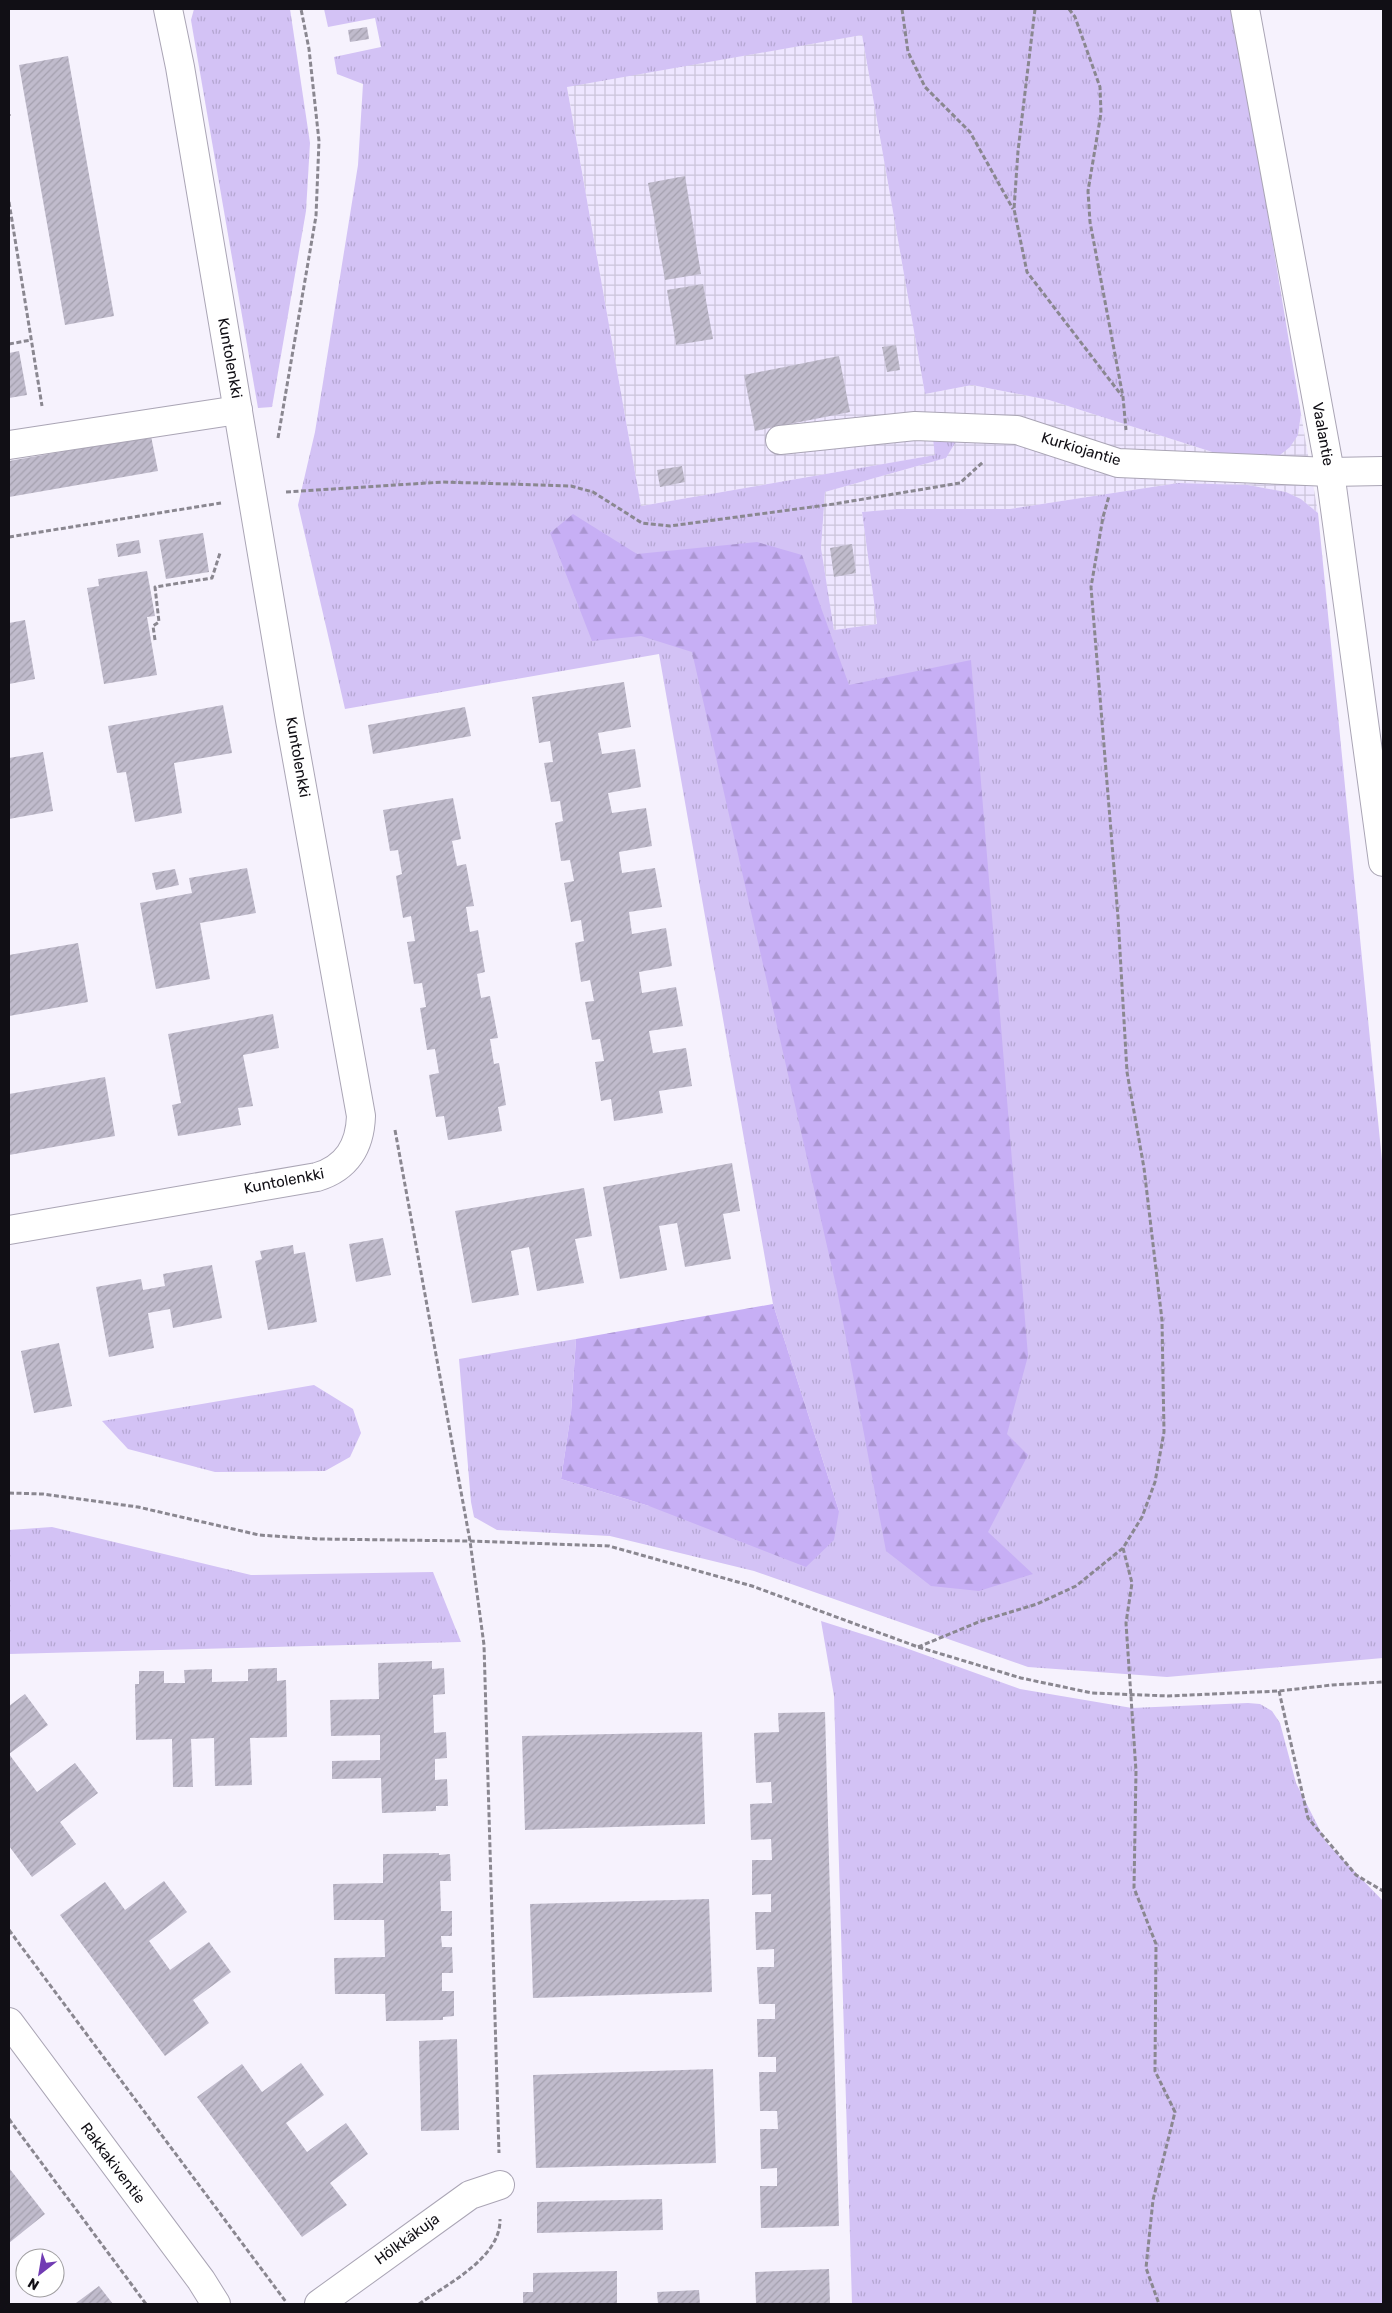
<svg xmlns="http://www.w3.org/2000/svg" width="1392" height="2313" font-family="Rubik,sans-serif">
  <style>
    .industrial { fill: url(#industrial-grid) }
    .grass { fill: url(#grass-tufts) }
    .forest { fill: url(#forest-firs) }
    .building { fill: url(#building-hatch) }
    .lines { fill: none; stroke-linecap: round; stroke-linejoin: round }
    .minor-casing { stroke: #aaa5b5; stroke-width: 30 }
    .path { stroke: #8a8790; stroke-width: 3; stroke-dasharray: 5 2.5; stroke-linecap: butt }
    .minor { stroke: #fff; stroke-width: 28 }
    .labels { text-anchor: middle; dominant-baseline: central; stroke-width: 5; stroke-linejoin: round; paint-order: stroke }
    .street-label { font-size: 15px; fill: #110f15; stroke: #fff }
  </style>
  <defs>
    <pattern id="industrial-grid" width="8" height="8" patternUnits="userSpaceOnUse" patternTransform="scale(1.25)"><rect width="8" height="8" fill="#eee6ff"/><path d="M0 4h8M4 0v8" fill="none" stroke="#cbc4da"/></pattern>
    <pattern id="grass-tufts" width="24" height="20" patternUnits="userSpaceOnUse" patternTransform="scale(1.25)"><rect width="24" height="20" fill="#d3c2f5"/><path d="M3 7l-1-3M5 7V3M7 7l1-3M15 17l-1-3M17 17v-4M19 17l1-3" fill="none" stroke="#b4a6d1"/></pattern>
    <pattern id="forest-firs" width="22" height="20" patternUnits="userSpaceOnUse" patternTransform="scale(1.25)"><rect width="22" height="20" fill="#c7aff5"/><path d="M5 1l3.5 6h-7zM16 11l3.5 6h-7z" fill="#aa95d1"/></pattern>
    <pattern id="building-hatch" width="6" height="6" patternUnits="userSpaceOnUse" patternTransform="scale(1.25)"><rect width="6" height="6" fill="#c0bbcc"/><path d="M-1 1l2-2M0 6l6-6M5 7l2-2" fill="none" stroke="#a4a0ae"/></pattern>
  </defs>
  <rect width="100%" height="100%" fill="#f6f2fd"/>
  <polygon class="industrial" points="862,35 925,394 972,385 1049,400 1231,458 1298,435 1301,414 1318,513 1301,499 1286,492 1248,485 1178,483 1010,509 896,509 862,512 877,624 834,630 821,548 825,492 946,458 933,439 936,455 641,506 567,86"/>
  <g class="grass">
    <polygon points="194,9 290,9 310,143 306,211 272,407 258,408 193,32 191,20"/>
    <polygon points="324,9 1234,9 1301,414 1298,435 1290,447 1280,455 1231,458 1049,400 972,385 925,394 862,35 567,87 641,506 935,455 933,439 958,438 946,458 825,492 821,548 834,630 877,624 862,512 896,509 1010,509 1178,483 1248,485 1286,492 1301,499 1318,513 1383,1171 1383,1658 1167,1677 1028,1667 754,1571 610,1536 497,1530 474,1517 471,1502 459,1359 576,1339 571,1413 561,1479 649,1506 839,1511 773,1304 659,654 345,709 298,505 315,432 358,165 363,84 337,74 334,57 381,47 375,18 328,27"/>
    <polygon points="314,1385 353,1409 361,1433 350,1457 325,1471 215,1472 128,1449 102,1421"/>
    <polygon points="52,1527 251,1575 433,1572 461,1642 9,1654 9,1530"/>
    <polygon points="821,1621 903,1647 1020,1689 1132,1708 1248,1703 1260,1704 1272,1711 1280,1723 1296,1783 1326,1842 1383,1901 1383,2304 852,2304 834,1696"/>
  </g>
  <g class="forest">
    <polygon points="573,514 637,554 757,542 802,555 849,685 971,660 1028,1356 1007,1434 1028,1455 988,1532 1033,1574 979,1591 931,1586 886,1551 837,1290 692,652 641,636 592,641 550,533"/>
    <polygon points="773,1304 839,1511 834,1540 806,1567 649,1506 561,1479 571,1413 576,1339"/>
  </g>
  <g class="building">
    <polygon points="367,27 369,39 350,42 348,30"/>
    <polygon points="68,56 114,316 65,325 19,65"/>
    <polygon points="685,176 701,274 665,280 648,183"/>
    <polygon points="703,284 713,339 676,345 667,290"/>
    <polygon points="896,345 900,370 887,372 882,347"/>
    <polygon points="19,351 27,395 9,398 9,353"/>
    <polygon points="839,356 850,412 755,431 744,375"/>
    <polygon points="151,436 158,471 9,497 9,461"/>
    <polygon points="682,466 685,482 660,487 657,470"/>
    <polygon points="203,533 209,572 166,579 159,540"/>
    <polygon points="139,540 141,553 118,557 116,544"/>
    <polygon points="852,544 856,573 834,577 830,548"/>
    <polygon points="147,571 155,616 147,617 157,675 104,684 87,588 99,586 98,579"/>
    <polygon points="25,620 35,679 9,684 9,623"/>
    <polygon points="624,682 631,727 598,733 602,754 635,749 641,787 608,793 612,813 646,808 652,846 619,852 622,873 655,868 662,907 629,912 632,934 666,928 672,966 639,972 642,993 676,987 683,1026 649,1031 653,1053 686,1048 692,1086 659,1091 663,1113 614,1121 611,1099 601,1101 595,1062 604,1061 600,1039 592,1040 585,1002 594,1001 590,980 581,982 575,943 584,941 581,920 571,922 564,883 574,881 570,860 561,861 555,823 563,821 560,801 551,802 544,763 553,762 550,741 539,743 532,697"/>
    <polygon points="223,705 232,753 174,763 182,813 135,822 126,772 117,773 108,726"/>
    <polygon points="465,707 471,736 373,754 368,725"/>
    <polygon points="43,752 53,811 9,819 9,758"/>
    <polygon points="453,798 461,839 452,841 457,866 466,864 474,906 466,907 470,932 478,930 485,972 477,974 481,998 490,996 498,1038 490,1039 494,1064 499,1063 506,1105 498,1107 502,1131 448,1140 444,1116 436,1117 429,1075 439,1073 435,1049 427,1050 420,1008 426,1007 422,983 414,984 407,942 415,941 411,916 403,918 396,876 402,874 398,850 390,851 383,810"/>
    <polygon points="247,868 256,913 200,923 210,979 156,989 140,903 192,893 189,878"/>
    <polygon points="175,869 179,885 156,890 152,873"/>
    <polygon points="78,943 88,1002 9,1016 9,955"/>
    <polygon points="273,1014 279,1048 243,1055 253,1106 238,1108 241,1125 178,1136 172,1105 181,1103 168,1034"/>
    <polygon points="105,1077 115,1136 9,1155 9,1094"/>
    <polygon points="732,1163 740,1211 723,1214 731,1259 685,1267 677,1223 659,1226 667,1270 620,1279 603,1187"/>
    <polygon points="584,1188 592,1236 575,1239 584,1283 537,1291 529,1247 511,1251 519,1295 472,1303 455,1211"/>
    <polygon points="383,1238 391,1275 356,1282 349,1244"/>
    <polygon points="293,1245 294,1254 305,1252 317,1322 268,1330 255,1261 262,1259 260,1251"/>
    <polygon points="212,1265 222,1318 173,1328 170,1309 148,1313 154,1348 109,1357 96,1287 141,1279 143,1290 165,1286 163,1274"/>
    <polygon points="59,1343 72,1406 34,1413 21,1351"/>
    <polygon points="432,1661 432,1669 444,1668 445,1694 433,1695 434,1733 446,1732 447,1758 435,1759 435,1780 447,1779 448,1806 436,1806 436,1811 382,1813 381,1778 332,1779 332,1761 380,1760 380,1735 331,1736 330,1700 379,1699 378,1663"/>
    <polygon points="277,1668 277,1681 286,1680 287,1737 250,1738 252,1785 215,1786 214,1738 191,1739 193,1787 173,1787 172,1739 136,1740 135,1684 139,1684 139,1671 164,1671 164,1683 185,1683 184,1670 212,1669 212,1682 248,1681 248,1669"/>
    <polygon points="25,1694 48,1725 9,1754 37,1792 75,1763 98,1793 60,1822 76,1844 32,1877 9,1846 9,1706"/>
    <polygon points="825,1712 839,2226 761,2228 760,2186 777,2186 777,2168 761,2169 760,2129 778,2129 777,2111 760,2111 759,2072 776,2072 776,2057 758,2057 757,2019 775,2019 775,2004 759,2004 757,1967 774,1967 774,1949 756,1950 755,1912 771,1912 771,1894 752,1895 752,1860 772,1860 771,1839 751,1840 750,1804 772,1803 771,1782 756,1783 754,1733 779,1732 778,1713"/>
    <polygon points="702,1732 705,1824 525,1830 522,1736"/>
    <polygon points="439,1853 439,1855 450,1854 451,1881 440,1881 441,1911 452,1911 452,1936 441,1936 442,1947 452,1947 453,1973 442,1973 442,1991 454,1991 454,2016 443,2017 443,2020 386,2021 385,1994 335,1994 334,1958 385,1957 384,1920 334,1920 333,1884 383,1883 383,1854"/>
    <polygon points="164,1881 187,1912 149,1941 170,1970 209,1942 231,1972 193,2000 209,2023 165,2056 60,1915 105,1882 125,1910"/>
    <polygon points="709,1899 712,1992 533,1998 530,1904"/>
    <polygon points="457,2039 459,2130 421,2131 419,2041"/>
    <polygon points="301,2063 324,2095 286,2123 307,2152 346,2123 368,2154 330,2183 347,2205 302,2237 197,2097 242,2064 262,2092"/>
    <polygon points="713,2069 716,2163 536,2168 533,2075"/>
    <polygon points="9,2168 45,2214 9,2243"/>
    <polygon points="662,2199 663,2230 537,2233 537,2202"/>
    <polygon points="829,2269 830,2304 756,2304 755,2272"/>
    <polygon points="617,2271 617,2304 523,2304 523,2292 533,2292 533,2273"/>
    <polygon points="99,2286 113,2304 77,2304 76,2303"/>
    <polygon points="699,2290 700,2304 658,2304 657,2292"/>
  </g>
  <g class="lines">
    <defs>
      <g id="minor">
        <polyline points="1245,9 1330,472 1383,862"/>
        <polyline points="780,440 915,426 1017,430 1118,463 1330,472 1383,471"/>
        <polyline points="9,445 238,410"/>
        <path d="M9,1230l308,-53c30,-9 43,-31 44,-61l-71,-396 -110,-653 -12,-58"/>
        <polyline points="9,2022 201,2280 216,2304"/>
        <polyline points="319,2304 470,2195 500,2185"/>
      </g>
    </defs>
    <use href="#minor" class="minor-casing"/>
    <g class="path">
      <polyline points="902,9 908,52 925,87 970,132 1013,209"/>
      <polyline points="1035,9 1018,151 1014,209 1027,272 1122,396"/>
      <polyline points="1069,9 1075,17 1100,87 1101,113 1088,191 1090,222 1123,397 1126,430"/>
      <polyline points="9,115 10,114"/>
      <polyline points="9,202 42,406"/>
      <polyline points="9,344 31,340"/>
      <polyline points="278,438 316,216 319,141 309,49 301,9"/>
      <polyline points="286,492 443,482 571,486 593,492 642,523 670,526 834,504 960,483 983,462"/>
      <polyline points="9,537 221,503"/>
      <polyline points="155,640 153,626 159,622 155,587 212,578 220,553"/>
      <polyline points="395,1130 470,1541 484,1645 499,2153"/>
      <polyline points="9,1493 43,1494 138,1507 259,1535 319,1539 470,1541 609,1546 752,1586 918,1647 1021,1678 1092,1693 1168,1696 1279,1691 1332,1685 1383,1682"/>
      <polyline points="1123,1548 1132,1583 1126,1623 1136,1771 1134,1888 1156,1944 1155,2071 1175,2112 1153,2200 1146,2268 1159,2304"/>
      <polyline points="918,1647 981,1621 1037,1604 1076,1586 1123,1548 1142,1517 1155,1482 1164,1432 1162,1320 1144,1168 1127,1072 1118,917 1091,587 1103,517 1109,496"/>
      <polyline points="1279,1691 1308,1818 1356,1875 1383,1891"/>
      <polyline points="9,1930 286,2302"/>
      <polyline points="9,2119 146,2304"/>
      <path d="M419,2304c28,-20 82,-46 81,-85"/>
    </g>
    <use href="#minor" class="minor"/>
  </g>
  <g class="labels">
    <g class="street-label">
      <text transform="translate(230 358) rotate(80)">Kuntolenkki</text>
      <text transform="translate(1323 434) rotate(80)">Vaalantie</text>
      <text transform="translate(1081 449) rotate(17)">Kurkiojantie</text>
      <text transform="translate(298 757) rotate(80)">Kuntolenkki</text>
      <text transform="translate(284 1181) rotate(-11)">Kuntolenkki</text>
      <text transform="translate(113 2163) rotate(53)">Rakkakiventie</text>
      <text transform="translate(407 2239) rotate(-36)">Hölkkäkuja</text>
    </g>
  </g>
  <rect width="1392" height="2313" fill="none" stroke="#110f15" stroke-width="20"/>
  <g transform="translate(40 2273) rotate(211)"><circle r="24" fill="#ffffff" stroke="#a09fa1"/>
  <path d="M0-4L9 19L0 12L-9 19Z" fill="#713cb3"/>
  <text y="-8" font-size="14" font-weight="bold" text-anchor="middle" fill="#110f15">N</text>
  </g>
</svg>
